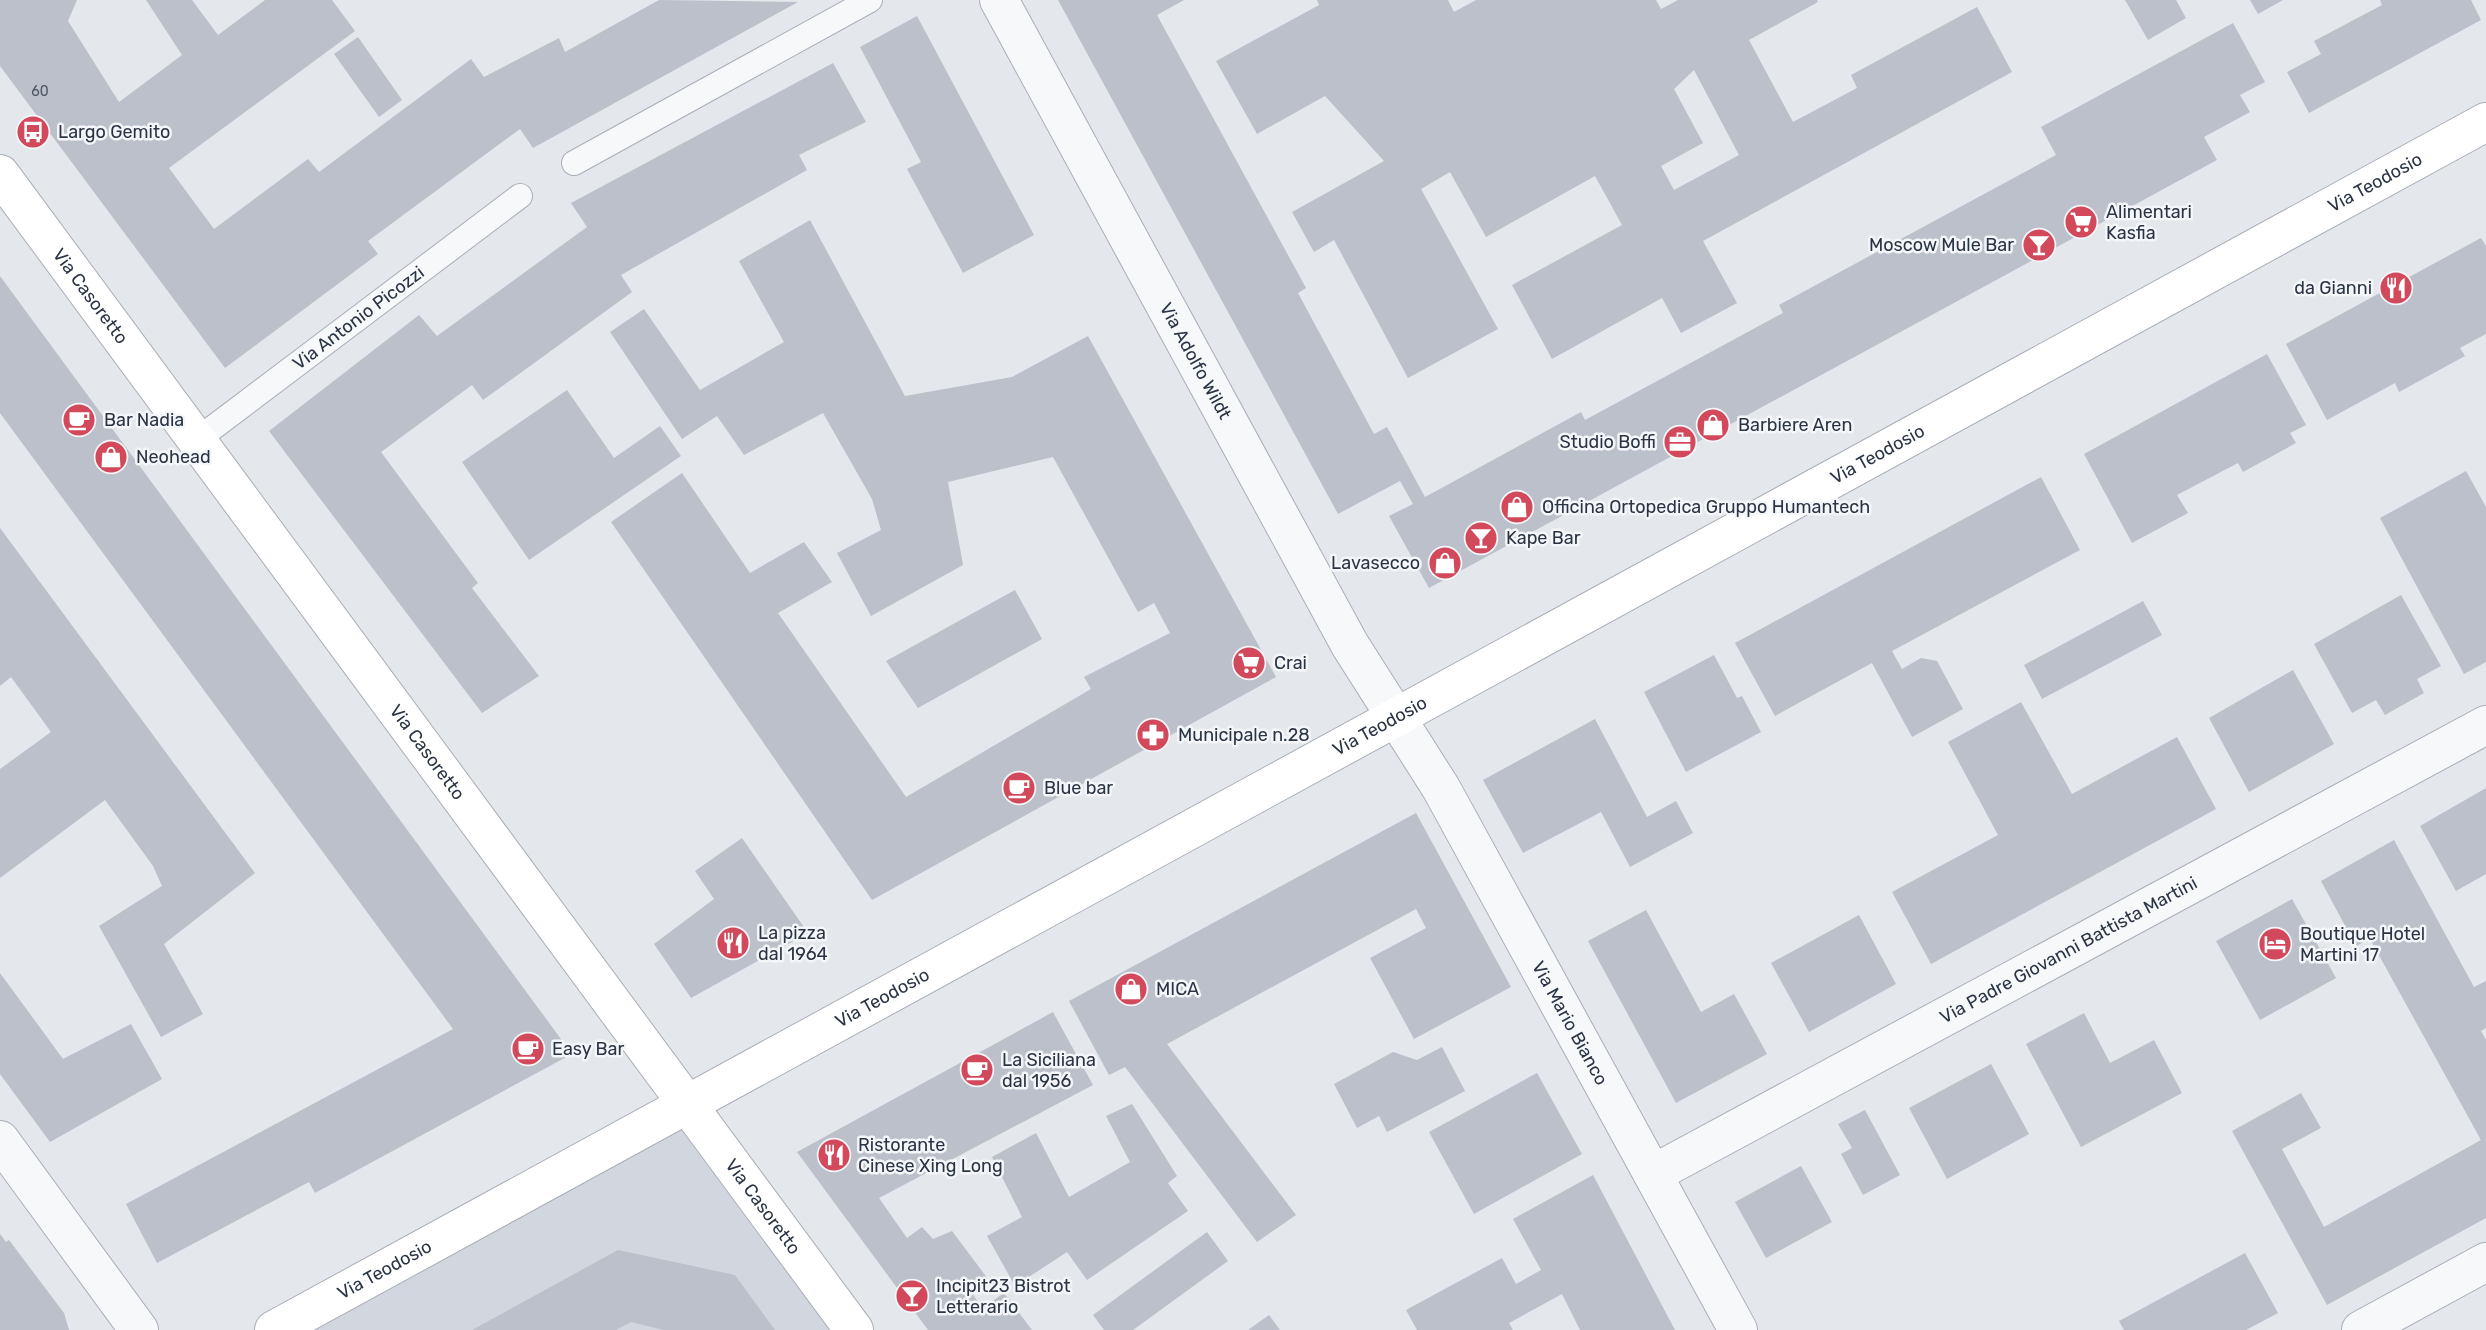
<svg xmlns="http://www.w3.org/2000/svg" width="2486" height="1330" font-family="Rubik,sans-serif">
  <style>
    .built { fill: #d2d6de }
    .building { fill: #bbc0ca; fill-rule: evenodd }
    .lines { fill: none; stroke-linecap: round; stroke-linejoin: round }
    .lane-casing { stroke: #a9aeb7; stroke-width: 26 }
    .street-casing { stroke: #a9aeb7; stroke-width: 40 }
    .secondary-casing { stroke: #a9aeb7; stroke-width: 40 }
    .lane { stroke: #f7f8fa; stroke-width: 24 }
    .street { stroke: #f7f8fa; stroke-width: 38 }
    .secondary { stroke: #fff; stroke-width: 38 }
    .labels { text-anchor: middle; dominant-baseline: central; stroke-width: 5; stroke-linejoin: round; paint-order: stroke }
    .number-label { font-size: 14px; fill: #4f5766 }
    .poi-label { font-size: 18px; fill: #2b3445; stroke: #f4f6f9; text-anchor: start }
    .street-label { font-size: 18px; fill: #2b3445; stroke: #f4f6f9 }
  </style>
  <rect width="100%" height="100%" fill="#e4e7ec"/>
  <polygon class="built" points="687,1109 848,1330 279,1330"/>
  <g class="building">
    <polygon points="0,0 77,0 68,21 119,102 182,55 146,0 192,0 218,35 265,0 332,0 355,31 169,168 214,229 308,159 319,172 471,59 484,77 559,38 565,52 659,0 798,2 533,148 520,129 368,241 378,254 225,368 0,66"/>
    <polygon points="1058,0 1184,0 1157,15 1306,288 1298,293 1374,434 1387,427 1425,497 1581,412 1585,420 1696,360 1783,313 1779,305 2056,155 2041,127 2233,23 2265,82 2240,95 2250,112 2204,137 2217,160 1429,588 1389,516 1413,504 1400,481 1338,514"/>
    <path d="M1317,0h131l6,12 22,-12h180l5,9 17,-9h139l1,2 -69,38 44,82 64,-34 -6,-13 126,-68 35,65 -309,169 34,62 -56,30 -19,-35 -110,61 -40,-74 110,-60 -27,-49 -109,61 -36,-65 -29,17 77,140 -90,49 -74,-138 -20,12 -22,-40 92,-51 -59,-65 -68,38 -41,-73 103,-56zM1694,70l45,85 -65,35 -13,-24 42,-23 -29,-54z"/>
    <polygon points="2125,0 2176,0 2186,18 2148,40"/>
    <polygon points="2250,0 2283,0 2258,14"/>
    <polygon points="2380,0 2471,0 2481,20 2309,113 2287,72 2321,54 2314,41 2382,5"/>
    <polygon points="917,16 1034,235 963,273 907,169 921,162 860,47"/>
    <polygon points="358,37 402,100 379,117 334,54"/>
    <polygon points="833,63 866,122 799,155 807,170 621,275 632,292 483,400 472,385 381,452 478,583 472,588 539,676 482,713 269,431 419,315 437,336 587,227 571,203"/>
    <polygon points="810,220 905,396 1012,377 1088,336 1276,677 872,900 611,522 682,473 750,573 804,542 832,582 778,613 906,797 1091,689 1084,677 1170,633 1154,603 1138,612 1053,457 948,482 963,565 871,616 837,553 881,530 872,499 823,413 744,455 717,416 682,439 610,332 644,309 700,390 784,342 739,261"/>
    <polygon points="2481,238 2486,246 2486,334 2460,348 2465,356 2399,392 2395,383 2327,420 2286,344"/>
    <polygon points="0,276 572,1054 315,1193 309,1182 157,1263 126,1204 453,1029 0,413"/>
    <polygon points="2267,354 2306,425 2290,433 2296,443 2243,472 2238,463 2177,495 2188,513 2132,543 2084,454"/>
    <polygon points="567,390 614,458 660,426 681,456 529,560 462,462"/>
    <polygon points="2466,471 2486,507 2486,662 2464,674 2380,518"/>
    <polygon points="2041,477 2080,550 1892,651 1902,669 1921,658 1937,661 1963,709 1912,737 1872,663 1775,716 1735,643"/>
    <polygon points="0,528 255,873 164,944 203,1014 161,1037 99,926 162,886 153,866 105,800 0,878 0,769 51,732 11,677 0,686"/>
    <polygon points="1015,590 1042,639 918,708 886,661"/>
    <polygon points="2401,595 2441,666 2417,679 2424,693 2385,715 2376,700 2352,713 2314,644"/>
    <polygon points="2143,601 2162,635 2042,699 2024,665"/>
    <polygon points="1714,655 1737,698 1742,696 1761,732 1686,772 1644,692"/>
    <polygon points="2293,670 2334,744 2249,792 2209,718"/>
    <polygon points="2021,702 2072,794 2177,737 2216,809 1931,964 1892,892 1998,835 1948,742"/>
    <polygon points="1595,719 1647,817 1676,801 1693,833 1630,867 1601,812 1523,853 1483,780"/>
    <polygon points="2486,788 2486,874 2456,891 2420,826"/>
    <polygon points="1416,813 1511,987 1414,1039 1370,958 1426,928 1416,909 1167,1044 1296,1215 1257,1242 1125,1067 1109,1075 1069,1001"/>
    <polygon points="742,838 808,933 691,998 654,944 714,899 695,871"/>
    <polygon points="2394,840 2474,987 2486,981 2486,1028 2481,1031 2486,1040 2486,1218 2327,1305 2232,1131 2301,1093 2321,1128 2282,1149 2324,1227 2481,1140 2370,939 2356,946 2321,881"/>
    <polygon points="2292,899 2336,978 2260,1020 2216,941"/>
    <polygon points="1646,910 1701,1012 1734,994 1767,1054 1676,1103 1588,941"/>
    <polygon points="1859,915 1896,984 1809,1032 1771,963"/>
    <polygon points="0,973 63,1059 131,1024 162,1079 50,1142 0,1074"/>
    <polygon points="1053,1012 1093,1085 879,1198 907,1238 922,1227 933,1239 952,1231 988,1279 973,1295 983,1308 1004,1293 1032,1330 928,1330 797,1152"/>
    <polygon points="2084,1013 2110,1063 2154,1040 2182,1093 2081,1147 2026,1044"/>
    <polygon points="1442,1047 1465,1091 1387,1132 1379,1116 1357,1128 1334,1084 1393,1052 1417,1060"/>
    <polygon points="1991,1064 2029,1134 1947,1179 1909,1108"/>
    <polygon points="1537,1073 1582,1154 1474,1214 1429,1132"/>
    <polygon points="1132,1104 1177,1176 1168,1183 1188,1211 1087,1280 1067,1252 1015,1286 987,1236 1022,1217 992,1157 1036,1133 1069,1197 1130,1162 1106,1116"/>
    <polygon points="1865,1110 1900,1175 1863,1195 1841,1154 1852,1148 1838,1124"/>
    <polygon points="1801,1166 1832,1222 1766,1258 1735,1202"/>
    <polygon points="1593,1175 1675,1330 1580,1330 1562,1294 1509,1323 1513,1330 1417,1330 1406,1310 1502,1258 1516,1284 1541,1270 1513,1219"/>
    <polygon points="1207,1232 1228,1261 1133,1330 1104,1330 1093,1315"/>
    <polygon points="0,1234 6,1242 9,1240 64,1313 69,1330 0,1330"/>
    <polygon points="618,1250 735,1275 775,1330 663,1330 631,1322 616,1330 472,1330"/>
    <polygon points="2245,1253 2278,1313 2246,1330 2124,1330 2119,1321"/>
    <polygon points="1269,1315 1280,1330 1248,1330"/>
  </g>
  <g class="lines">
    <defs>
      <g id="lane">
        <polyline points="574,163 870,0"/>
        <path id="s1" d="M198,439l322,-243"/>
      </g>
      <g id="street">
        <path id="s2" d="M999,0l351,645 91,143 297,542"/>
        <polyline points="0,1140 139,1330"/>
        <path id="s3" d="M1653,1174l833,-449"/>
        <polyline points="2361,1330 2486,1262"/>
      </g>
      <g id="secondary">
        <path id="s4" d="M0,174l854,1156"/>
        <path id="s5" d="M274,1330l2212,-1208"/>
      </g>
    </defs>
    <use href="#lane" class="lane-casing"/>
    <use href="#street" class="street-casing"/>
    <use href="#secondary" class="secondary-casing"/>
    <use href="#lane" class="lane"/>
    <use href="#street" class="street"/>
    <use href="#secondary" class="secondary"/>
  </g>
  <defs>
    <symbol id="bus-disc" viewBox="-11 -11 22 22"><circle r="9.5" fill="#d1495b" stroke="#f4f6f9"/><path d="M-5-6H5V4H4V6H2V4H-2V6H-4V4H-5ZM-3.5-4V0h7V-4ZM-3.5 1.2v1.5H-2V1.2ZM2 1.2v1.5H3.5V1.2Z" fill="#fff"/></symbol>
    <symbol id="supermarket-disc" viewBox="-11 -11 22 22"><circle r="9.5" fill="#d1495b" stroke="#f4f6f9"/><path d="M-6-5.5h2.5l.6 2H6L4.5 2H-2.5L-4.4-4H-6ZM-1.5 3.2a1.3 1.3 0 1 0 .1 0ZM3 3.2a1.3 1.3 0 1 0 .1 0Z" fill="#fff"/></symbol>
    <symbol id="bar-disc" viewBox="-11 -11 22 22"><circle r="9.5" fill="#d1495b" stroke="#f4f6f9"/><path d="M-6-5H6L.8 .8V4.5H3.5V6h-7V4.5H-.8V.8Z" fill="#fff"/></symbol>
    <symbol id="restaurant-disc" viewBox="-11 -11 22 22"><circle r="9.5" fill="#d1495b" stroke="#f4f6f9"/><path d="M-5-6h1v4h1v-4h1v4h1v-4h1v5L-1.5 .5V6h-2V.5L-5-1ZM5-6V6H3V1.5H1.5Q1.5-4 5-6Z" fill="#fff"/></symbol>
    <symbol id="cafe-disc" viewBox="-11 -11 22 22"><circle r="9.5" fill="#d1495b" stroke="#f4f6f9"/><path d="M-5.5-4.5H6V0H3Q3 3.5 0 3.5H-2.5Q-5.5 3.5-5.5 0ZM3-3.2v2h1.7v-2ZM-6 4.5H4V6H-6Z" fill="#fff"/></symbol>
    <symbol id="shop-disc" viewBox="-11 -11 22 22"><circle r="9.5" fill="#d1495b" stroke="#f4f6f9"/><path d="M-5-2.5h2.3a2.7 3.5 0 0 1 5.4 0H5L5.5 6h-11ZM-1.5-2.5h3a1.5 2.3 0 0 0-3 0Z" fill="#fff"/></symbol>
    <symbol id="office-disc" viewBox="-11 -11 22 22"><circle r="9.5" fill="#d1495b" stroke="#f4f6f9"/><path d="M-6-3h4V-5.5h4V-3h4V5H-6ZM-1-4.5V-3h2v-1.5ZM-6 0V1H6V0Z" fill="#fff"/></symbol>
    <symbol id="pharmacy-disc" viewBox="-11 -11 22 22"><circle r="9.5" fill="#d1495b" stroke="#f4f6f9"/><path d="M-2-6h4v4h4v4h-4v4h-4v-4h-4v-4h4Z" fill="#fff"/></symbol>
    <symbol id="hotel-disc" viewBox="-11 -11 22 22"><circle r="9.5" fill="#d1495b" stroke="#f4f6f9"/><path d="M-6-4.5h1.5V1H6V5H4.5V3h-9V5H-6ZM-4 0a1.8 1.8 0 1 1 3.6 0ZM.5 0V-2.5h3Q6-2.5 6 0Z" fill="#fff"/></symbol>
  </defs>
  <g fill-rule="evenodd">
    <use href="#bus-disc" x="14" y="113" width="38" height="38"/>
    <use href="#supermarket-disc" x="2062" y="203" width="38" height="38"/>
    <use href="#bar-disc" x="2020" y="226" width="38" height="38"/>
    <use href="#restaurant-disc" x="2377" y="269" width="38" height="38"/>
    <use href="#cafe-disc" x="60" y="401" width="38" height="38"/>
    <use href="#shop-disc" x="1694" y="406" width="38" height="38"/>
    <use href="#office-disc" x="1661" y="423" width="38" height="38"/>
    <use href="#shop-disc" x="92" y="438" width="38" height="38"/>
    <use href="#shop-disc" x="1498" y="488" width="38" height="38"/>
    <use href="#bar-disc" x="1462" y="519" width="38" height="38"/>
    <use href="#shop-disc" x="1426" y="544" width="38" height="38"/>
    <use href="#supermarket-disc" x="1230" y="644" width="38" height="38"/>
    <use href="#pharmacy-disc" x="1134" y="716" width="38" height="38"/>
    <use href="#cafe-disc" x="1000" y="769" width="38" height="38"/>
    <use href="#restaurant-disc" x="714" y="924" width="38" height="38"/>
    <use href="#hotel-disc" x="2256" y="925" width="38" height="38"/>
    <use href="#shop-disc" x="1112" y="970" width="38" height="38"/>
    <use href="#cafe-disc" x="509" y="1030" width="38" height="38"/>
    <use href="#cafe-disc" x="958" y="1051" width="38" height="38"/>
    <use href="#restaurant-disc" x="815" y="1136" width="38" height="38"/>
    <use href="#bar-disc" x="893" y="1277" width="38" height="38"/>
  </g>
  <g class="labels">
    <g class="number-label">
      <text x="40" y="91">60</text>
    </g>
    <g class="poi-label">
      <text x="58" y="132">Largo Gemito</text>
      <text x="2106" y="212">Alimentari<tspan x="2106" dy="21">Kasfia</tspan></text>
      <text x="2014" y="245" text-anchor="end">Moscow Mule Bar</text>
      <text x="2372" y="288" text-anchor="end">da Gianni</text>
      <text x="104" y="420">Bar Nadia</text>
      <text x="1738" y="425">Barbiere Aren</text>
      <text x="1656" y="442" text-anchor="end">Studio Boffi</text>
      <text x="136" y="457">Neohead</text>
      <text x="1542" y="507">Officina Ortopedica Gruppo Humantech</text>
      <text x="1506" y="538">Kape Bar</text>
      <text x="1420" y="563" text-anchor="end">Lavasecco</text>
      <text x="1274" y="663">Crai</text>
      <text x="1178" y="735">Municipale n.28</text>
      <text x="1044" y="788">Blue bar</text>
      <text x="758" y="933">La pizza<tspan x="758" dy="21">dal 1964</tspan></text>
      <text x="2300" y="934">Boutique Hotel<tspan x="2300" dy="21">Martini 17</tspan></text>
      <text x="1156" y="989">MICA</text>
      <text x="552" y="1049">Easy Bar</text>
      <text x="1002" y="1060">La Siciliana<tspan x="1002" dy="21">dal 1956</tspan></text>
      <text x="858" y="1145">Ristorante<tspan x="858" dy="21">Cinese Xing Long</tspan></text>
      <text x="936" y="1286">Incipit23 Bistrot<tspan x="936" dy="21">Letterario</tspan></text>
    </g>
    <g class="street-label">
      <text stroke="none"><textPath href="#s5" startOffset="2394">Via Teodosio</textPath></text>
      <text stroke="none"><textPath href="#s4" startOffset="152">Via Casoretto</textPath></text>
      <text stroke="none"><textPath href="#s1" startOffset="201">Via Antonio Picozzi</textPath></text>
      <text stroke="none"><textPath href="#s2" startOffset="411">Via Adolfo Wildt</textPath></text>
      <text stroke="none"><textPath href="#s5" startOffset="1827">Via Teodosio</textPath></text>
      <text stroke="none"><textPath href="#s5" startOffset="1260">Via Teodosio</textPath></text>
      <text stroke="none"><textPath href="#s4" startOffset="719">Via Casoretto</textPath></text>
      <text stroke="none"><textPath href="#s3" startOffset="472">Via Padre Giovanni Battista Martini</textPath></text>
      <text stroke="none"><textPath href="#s5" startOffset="693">Via Teodosio</textPath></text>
      <text stroke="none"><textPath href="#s2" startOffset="1172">Via Mario Bianco</textPath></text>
      <text stroke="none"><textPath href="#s4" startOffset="1284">Via Casoretto</textPath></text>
      <text stroke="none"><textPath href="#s5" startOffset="126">Via Teodosio</textPath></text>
    </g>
  </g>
</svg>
